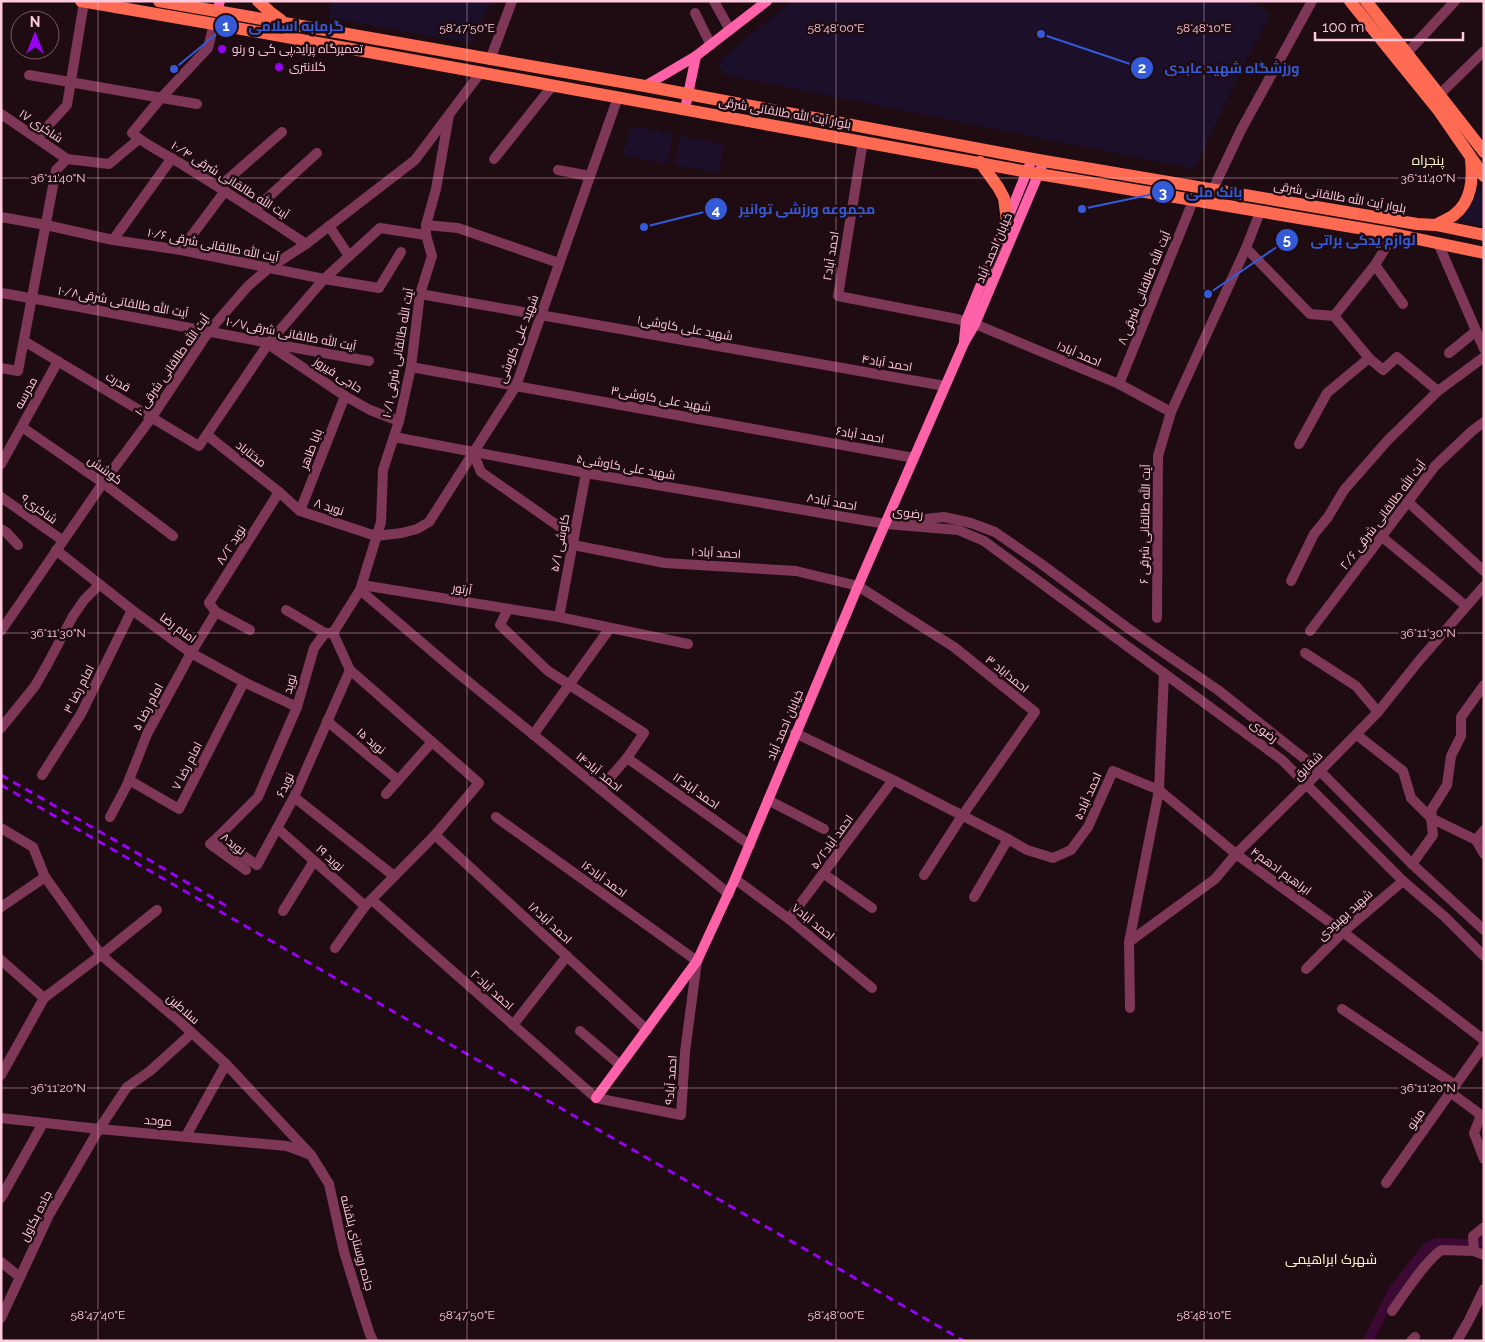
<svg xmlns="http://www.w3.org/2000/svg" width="1485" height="1342" font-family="Raleway,Cairo,sans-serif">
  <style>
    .green { fill: #1c0f29 }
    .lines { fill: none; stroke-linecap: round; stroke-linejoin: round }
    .canal { stroke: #3b0933; stroke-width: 10 }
    .minor { stroke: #7e3756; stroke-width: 10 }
    .tertiary { stroke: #7e3756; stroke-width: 10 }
    .secondary { stroke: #ff62a8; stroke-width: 10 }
    .primary { stroke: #ff6b52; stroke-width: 12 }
    .rail { stroke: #9901f4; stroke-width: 3; stroke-dasharray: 8 6; stroke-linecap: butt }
    .ticks { fill: none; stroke: #ffcadd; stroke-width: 1; stroke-opacity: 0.45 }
    .poi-dot { fill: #9901f4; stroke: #1f0c12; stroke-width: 2 }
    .labels { text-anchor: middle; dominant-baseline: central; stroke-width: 5; stroke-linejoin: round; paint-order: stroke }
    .poi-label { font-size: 12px; fill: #ffcadd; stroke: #1f0c12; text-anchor: start }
    .street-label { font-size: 12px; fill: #ffcadd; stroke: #1f0c12 }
    .neighbourhood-label { font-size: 14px; fill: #fff9cc; stroke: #1f0c12 }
    .ticks-label { font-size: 12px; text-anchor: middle; fill: #ffcadd; stroke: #1f0c12; stroke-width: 5; stroke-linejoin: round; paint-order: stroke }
    .leader { fill: none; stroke: #345ad8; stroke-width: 2 }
    .callout-dot { fill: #345ad8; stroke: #1f0c12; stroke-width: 2 }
    .mark-label { font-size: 15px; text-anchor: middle; font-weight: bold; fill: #fff }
    .callout-label { font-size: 14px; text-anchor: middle; font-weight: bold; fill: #345ad8; stroke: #1f0c12; stroke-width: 5; stroke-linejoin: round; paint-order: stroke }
  </style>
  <rect width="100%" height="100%" fill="#1f0c12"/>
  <g class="green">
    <polygon points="331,1 492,1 471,43 329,18"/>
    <polygon points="792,1 1252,1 1270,14 1242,68 1194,169 724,75 719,66 722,58"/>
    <polygon points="632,126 673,134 668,164 622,155"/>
    <polygon points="680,136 724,144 719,173 675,165"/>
    <polygon points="1478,186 1484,196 1484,227 1458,220 1472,202"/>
  </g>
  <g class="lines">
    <g class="canal">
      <polyline points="1480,1242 1484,1239"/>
      <polyline points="1368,1341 1393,1291 1427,1247 1438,1243 1466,1244"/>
    </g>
    <g class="minor">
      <polyline points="714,1 730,30"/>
      <polyline points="695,13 711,45"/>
      <path d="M214,24l-6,24 -47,50 -29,35c16,14 38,23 56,35 40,25 79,50 118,76"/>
      <polyline points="1406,54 1455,1"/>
      <polyline points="490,60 512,1"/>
      <polyline points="29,75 197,104"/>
      <polyline points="1439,95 1484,51"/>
      <polyline points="1,114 67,159"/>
      <polyline points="37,138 67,105 84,2"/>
      <polyline points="863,141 838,296 957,319 975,324 1119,384 1171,412"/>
      <polyline points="494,159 553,85"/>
      <polyline points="558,170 590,176"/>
      <polyline points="219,187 282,132"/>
      <polyline points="254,210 317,153"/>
      <polyline points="1,217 46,225 113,240 181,250 324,279 379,288 401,252"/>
      <polyline points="426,225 458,228 559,263"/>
      <polyline points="329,226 349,256"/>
      <polyline points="113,240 172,158"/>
      <polyline points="1438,243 1484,349"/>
      <polyline points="1246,248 1310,314 1334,316"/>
      <polyline points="181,250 225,191"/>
      <polyline points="1375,265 1403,304"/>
      <path d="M1,293c123,21 245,47 368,68"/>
      <polyline points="420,294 945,386"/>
      <polyline points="1334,316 1375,265 1394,234"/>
      <polyline points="24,341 199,446 268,344 324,279 380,228 426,235"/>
      <polyline points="271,346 345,396 370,410 399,421"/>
      <polyline points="1449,353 1476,331"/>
      <polyline points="1369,358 1383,370 1397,357 1438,391"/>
      <polyline points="411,367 914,458"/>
      <polyline points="1,368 18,371 56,170 67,159 109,164 139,139"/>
      <polyline points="1119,384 1193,201"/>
      <polyline points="22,427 103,483 173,536"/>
      <polyline points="207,435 279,492 300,511 376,536 402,533 417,529 429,522 516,386 618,97"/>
      <polyline points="394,437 586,473 886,524 958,530 984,541 1282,760 1403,881 1445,917 1484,956"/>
      <polyline points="1299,444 1327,393 1369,358 1334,316"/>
      <polyline points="473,453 481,472 574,537"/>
      <polyline points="1,464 58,361"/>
      <polyline points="1,497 62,540"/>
      <polyline points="1408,502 1484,571"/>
      <polyline points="300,511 345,396"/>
      <polyline points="906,521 944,517 971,523 995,532 1040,563 1129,629 1218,690 1320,771 1412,864 1484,930"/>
      <polyline points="1,529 6,532 18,545"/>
      <polyline points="1382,537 1466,606"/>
      <polyline points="573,545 665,563 796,571 858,586 954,647 1035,712 962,816 924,875"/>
      <polyline points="56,550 132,610 191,653 244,682 297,707"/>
      <polyline points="1291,581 1314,534 1328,517 1344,490 1388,440 1438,391 1484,357"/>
      <polyline points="362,585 559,617 688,644"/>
      <polyline points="360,590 454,670 729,894"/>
      <polyline points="508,609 500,625 548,671 644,733 627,758 600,789"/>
      <polyline points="286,610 325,633"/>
      <polyline points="559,617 586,473"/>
      <polyline points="1157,618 1158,456 1171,412 1246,248 1260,212"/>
      <polyline points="250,630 216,612 209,603 279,492"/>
      <polyline points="1,631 103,483 152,417 209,331 248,286 269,268 306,244 415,160 481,72"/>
      <polyline points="1310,631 1435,466 1472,431 1484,422"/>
      <polyline points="333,633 350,670 479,783 435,835 365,906 335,948"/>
      <polyline points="1305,653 1356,686 1378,712"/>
      <polyline points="1164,673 1159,790 1236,854 1343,932 1484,1040"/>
      <polyline points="1484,685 1461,717 1461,736 1451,756 1447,785 1432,809 1431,818 1476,840 1484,854"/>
      <polyline points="327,721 398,780"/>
      <polyline points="1,728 35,686 47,665 73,616 84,600 99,585"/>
      <polyline points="795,733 893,780 1008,839 1027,850 1053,858 1071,850 1088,827 1113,771 1159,790 1129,942 1130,1008"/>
      <polyline points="533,735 610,628"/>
      <polyline points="1357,735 1403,771 1411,798 1431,818 1433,835 1412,864"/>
      <polyline points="627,758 750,845"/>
      <polyline points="42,775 81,714 132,610"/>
      <polyline points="129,780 179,809 244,682"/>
      <polyline points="386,794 432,742"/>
      <polyline points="294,797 394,876"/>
      <polyline points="768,800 824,829"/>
      <polyline points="110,817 127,785 147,734 191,653 216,612"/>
      <polyline points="1,828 33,847 45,877 101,955 179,1021 226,1064 311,1155"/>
      <polyline points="277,828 365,906"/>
      <polyline points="435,835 647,1030"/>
      <polyline points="217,838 257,865 294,797 350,670"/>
      <polyline points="1476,840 1484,830"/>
      <polyline points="246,870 210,844 217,838 258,797 297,707 314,648 325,633 333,633 360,590 381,522 383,470 399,421 411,367 420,294 432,256 426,235 426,225 436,189 449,115"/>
      <polyline points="824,874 872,908"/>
      <polyline points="735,879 789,919 872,988"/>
      <polyline points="974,897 1008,839"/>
      <polyline points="372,900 596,1098 681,1115 685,1052 697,961 496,817"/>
      <polyline points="1,907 45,877"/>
      <polyline points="283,911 314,861"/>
      <polyline points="789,919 893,780"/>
      <polyline points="1129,942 1215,879 1236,854 1320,771 1378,712 1418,662 1484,586"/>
      <polyline points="1,960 44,998 1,1075"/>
      <polyline points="1306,969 1343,932 1403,881"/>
      <polyline points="44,998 101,955 157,910"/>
      <polyline points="1342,1009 1455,1085"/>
      <polyline points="513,1025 567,956"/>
      <polyline points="580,1031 620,1065"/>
      <polyline points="1450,1092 1481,1115 1474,1133 1484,1159"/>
      <polyline points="186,1136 226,1064"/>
      <polyline points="1386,1183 1484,1045"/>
      <polyline points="1,1198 43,1123"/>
      <polyline points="1484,1227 1473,1236 1474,1251 1484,1255"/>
      <polyline points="1,1262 20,1277"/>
      <path d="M1392,1311c10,-14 36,-54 50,-61l32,1"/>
      <polyline points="1,1318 49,1215 99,1129 127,1087 150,1071 192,1033"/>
      <polyline points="1411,1341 1415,1337"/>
      <polyline points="1457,1341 1469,1320 1484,1289"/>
    </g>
    <g class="tertiary">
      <polyline points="1213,189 1241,130 1312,1"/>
      <polyline points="1,1118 99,1129 287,1146 311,1155 329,1184 344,1252 369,1332 373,1341"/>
    </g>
    <g class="secondary">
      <polyline points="217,11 220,1"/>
      <polyline points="645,86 696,56 767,1"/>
      <polyline points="685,109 696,56"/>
      <polyline points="964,340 966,321 1032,159"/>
      <polyline points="596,1098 697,961 735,879 858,586 964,343 975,324 1044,161"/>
    </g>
    <g class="primary">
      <polyline points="81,1 214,24 1039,174 1394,234 1484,253"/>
      <polyline points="159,1 645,86 1044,161 1417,224 1436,225 1484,235"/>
      <polyline points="258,1 270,12 281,20"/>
      <polyline points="1350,1 1439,111 1484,176"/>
      <polyline points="1366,1 1484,152"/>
      <polyline points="980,162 998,187 1004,198 1007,221"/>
      <path d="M1436,225c6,-4 13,-6 18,-10 18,-14 19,-36 17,-56"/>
    </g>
    <g class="rail">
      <polyline points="1,775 151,861 228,907"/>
      <polyline points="1,785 964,1341"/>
    </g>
  </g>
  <path class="ticks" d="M98,1v1340M467,1v1340M836,1v1340M1204,1v1340M1,178h1483M1,633h1483M1,1088h1483"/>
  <g class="poi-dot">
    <circle cx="222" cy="49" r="5"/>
    <circle cx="279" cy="67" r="5"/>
  </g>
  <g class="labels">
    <g class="poi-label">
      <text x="232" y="49">تعمیرگاه پراید،پی کی و رنو</text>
      <text x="289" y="67">کلانتری</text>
    </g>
    <g class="street-label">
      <text transform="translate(785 113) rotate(10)">بلوار آیت الله طالقانی شرقی</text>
      <text transform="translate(41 126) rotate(34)">شاکری ۱۷</text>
      <text transform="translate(230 180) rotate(32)">آیت الله طالقانی شرقی ۱۰/۴</text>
      <text transform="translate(1340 197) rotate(10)">بلوار آیت الله طالقانی شرقی</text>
      <text transform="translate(213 245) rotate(11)">آیت الله طالقانی شرقی ۱۰/۶</text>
      <text transform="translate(994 248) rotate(-67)">خیابان احمد آباد</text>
      <text transform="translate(831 256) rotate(-81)">احمد آباد۲</text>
      <text transform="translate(1144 288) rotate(-68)">آیت الله طالقانی شرقی ۸</text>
      <text transform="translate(123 302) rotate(10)">آیت الله طالقانی شرقی۱۰/۸</text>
      <text transform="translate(685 328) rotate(10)">شهید علی کاوشی۱</text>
      <text transform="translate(291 334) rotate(11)">آیت الله طالقانی شرقی۱۰/۷</text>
      <text transform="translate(518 339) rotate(-69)">شهید علی کاوشی</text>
      <text transform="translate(398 353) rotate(-80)">آیت الله طالقانی شرقی ۱۰/۱</text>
      <text transform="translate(1079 354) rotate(23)">احمد آباد۱</text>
      <text transform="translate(887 363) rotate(10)">احمد آباد۴</text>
      <text transform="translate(172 365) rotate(-55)">آیت الله طالقانی شرقی ۱۰</text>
      <text transform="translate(338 375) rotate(33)">حاجی فیروز</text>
      <text transform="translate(118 382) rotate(31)">قدرت</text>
      <text transform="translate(26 393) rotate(-61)">مدرسه</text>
      <text transform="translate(661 399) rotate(10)">شهید علی کاوشی۳</text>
      <text transform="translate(860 435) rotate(10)">احمد آباد۶</text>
      <text transform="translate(311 449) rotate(-69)">بابا طاهر</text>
      <text transform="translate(251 454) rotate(38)">مختاباد</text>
      <text transform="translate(626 467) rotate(10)">شهید علی کاوشی۵</text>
      <text transform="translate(105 470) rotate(36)">کوشش</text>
      <text transform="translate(832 502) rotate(10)">احمد آباد۸</text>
      <text transform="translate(329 507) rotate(18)">نوید ۸</text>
      <text transform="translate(39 509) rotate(36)">شاکری۹</text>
      <text transform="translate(908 513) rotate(6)">رضوی</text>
      <text transform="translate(1383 515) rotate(-53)">آیت الله طالقانی شرقی ۲/۶</text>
      <text transform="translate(1145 524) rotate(-89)">آیت الله طالقانی شرقی ۶</text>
      <text transform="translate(560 543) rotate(-79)">کاوشی ۵/۱</text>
      <text transform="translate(231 545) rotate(-57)">نوید ۸/۲</text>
      <text transform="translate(716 553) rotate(3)">احمد آباد۱۰</text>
      <text transform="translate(462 589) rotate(9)">آرتور</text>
      <text transform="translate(178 628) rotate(36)">امام رضا</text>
      <text transform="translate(1007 674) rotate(39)">احمداباد ۳</text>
      <text transform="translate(290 684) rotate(-74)">نوید</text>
      <text transform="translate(79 689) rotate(-63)">امام رضا ۳</text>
      <text transform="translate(148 707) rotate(-62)">امام رضا ۵</text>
      <text transform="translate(785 725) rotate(-67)">خیابان احمد آباد</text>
      <text transform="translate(1264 731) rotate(37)">رضوی</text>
      <text transform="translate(371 741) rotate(40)">نوید ۱۵</text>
      <text transform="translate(187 766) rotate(-63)">امام رضا ۷</text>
      <text transform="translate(1308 766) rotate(-45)">شقایق</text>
      <text transform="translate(599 772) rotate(39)">احمد آباد۱۴</text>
      <text transform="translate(285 785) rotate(-65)">نوید۶</text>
      <text transform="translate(696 791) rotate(35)">احمد آباد۱۲</text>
      <text transform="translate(1088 796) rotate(-66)">احمد آباد۵</text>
      <text transform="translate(832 842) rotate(-54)">احمد آباد۵/۲</text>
      <text transform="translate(233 844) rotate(38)">نوید۸</text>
      <text transform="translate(330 858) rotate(42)">نوید ۱۹</text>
      <text transform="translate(1281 871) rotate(36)">ابراهیم ادهم۴</text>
      <text transform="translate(604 879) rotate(36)">احمد آباد۱۶</text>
      <text transform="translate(1345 915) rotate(-42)">شهید بهبودی</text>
      <text transform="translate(813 922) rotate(39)">احمد آباد۷</text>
      <text transform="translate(550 923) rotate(43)">احمد آباد۱۸</text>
      <text transform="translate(492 990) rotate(42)">احمد آباد۲۰</text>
      <text transform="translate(183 1009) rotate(41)">سلاطین</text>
      <text transform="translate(671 1080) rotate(-86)">احمد آباد۹</text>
      <text transform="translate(1416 1119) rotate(-55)">مینو</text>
      <text transform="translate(158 1121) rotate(5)">موحد</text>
      <text transform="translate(36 1216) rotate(-63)">جاده بکاول</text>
      <text transform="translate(357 1243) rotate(75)">جاده روستای بلقشه</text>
    </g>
    <g class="neighbourhood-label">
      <text x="1428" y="160">پنجراه</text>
      <text x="1331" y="1259">شهرک ابراهیمی</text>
    </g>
  </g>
  <g class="ticks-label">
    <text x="467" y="32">58°47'50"E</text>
    <text x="836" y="32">58°48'00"E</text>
    <text x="1204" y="32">58°48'10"E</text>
    <text x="58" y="182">36°11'40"N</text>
    <text x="1428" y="182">36°11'40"N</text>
    <text x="58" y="637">36°11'30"N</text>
    <text x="1428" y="637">36°11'30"N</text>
    <text x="58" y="1092">36°11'20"N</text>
    <text x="1428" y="1092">36°11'20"N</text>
    <text x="98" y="1319">58°47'40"E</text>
    <text x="467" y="1319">58°47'50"E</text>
    <text x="836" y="1319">58°48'00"E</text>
    <text x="1204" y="1319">58°48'10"E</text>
  </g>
  <path class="leader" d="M174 69L226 26M1041 34L1142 68M1082 209L1163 192M644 227L716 209M1208 294L1287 240"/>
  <g class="callout-dot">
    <circle cx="174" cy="69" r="5"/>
    <circle cx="1041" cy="34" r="5"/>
    <circle cx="1082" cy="209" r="5"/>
    <circle cx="644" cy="227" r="5"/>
    <circle cx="1208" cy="294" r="5"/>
    <circle cx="226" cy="26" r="12"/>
    <circle cx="1142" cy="68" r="12"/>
    <circle cx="1163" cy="192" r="12"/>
    <circle cx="716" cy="209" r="12"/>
    <circle cx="1287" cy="240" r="12"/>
  </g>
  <g class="mark-label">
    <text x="226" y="31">1</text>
    <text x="1142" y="73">2</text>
    <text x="1163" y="198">3</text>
    <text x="716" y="215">4</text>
    <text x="1287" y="245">5</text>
  </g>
  <g class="callout-label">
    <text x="296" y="31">گرمابه اسلامی</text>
    <text x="1232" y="73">ورزشگاه شهید عابدی</text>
    <text x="1214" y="197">بانک ملی</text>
    <text x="807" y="214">مجموعه ورزشی توانیر</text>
    <text x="1363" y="245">لوازم یدکی براتی</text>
  </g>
  <rect width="1485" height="1342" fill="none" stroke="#ffcadd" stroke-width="5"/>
  <g transform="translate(35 35)"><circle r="24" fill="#1f0c12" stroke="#795863"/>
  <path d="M0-4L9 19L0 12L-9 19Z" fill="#9901f4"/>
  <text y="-8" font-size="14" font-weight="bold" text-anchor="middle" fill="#ffcadd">N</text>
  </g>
  <path d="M1315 32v8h148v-8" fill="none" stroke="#ffcadd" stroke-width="2.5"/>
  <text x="1322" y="32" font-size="15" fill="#ffcadd" stroke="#1f0c12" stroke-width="4" paint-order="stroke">100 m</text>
</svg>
